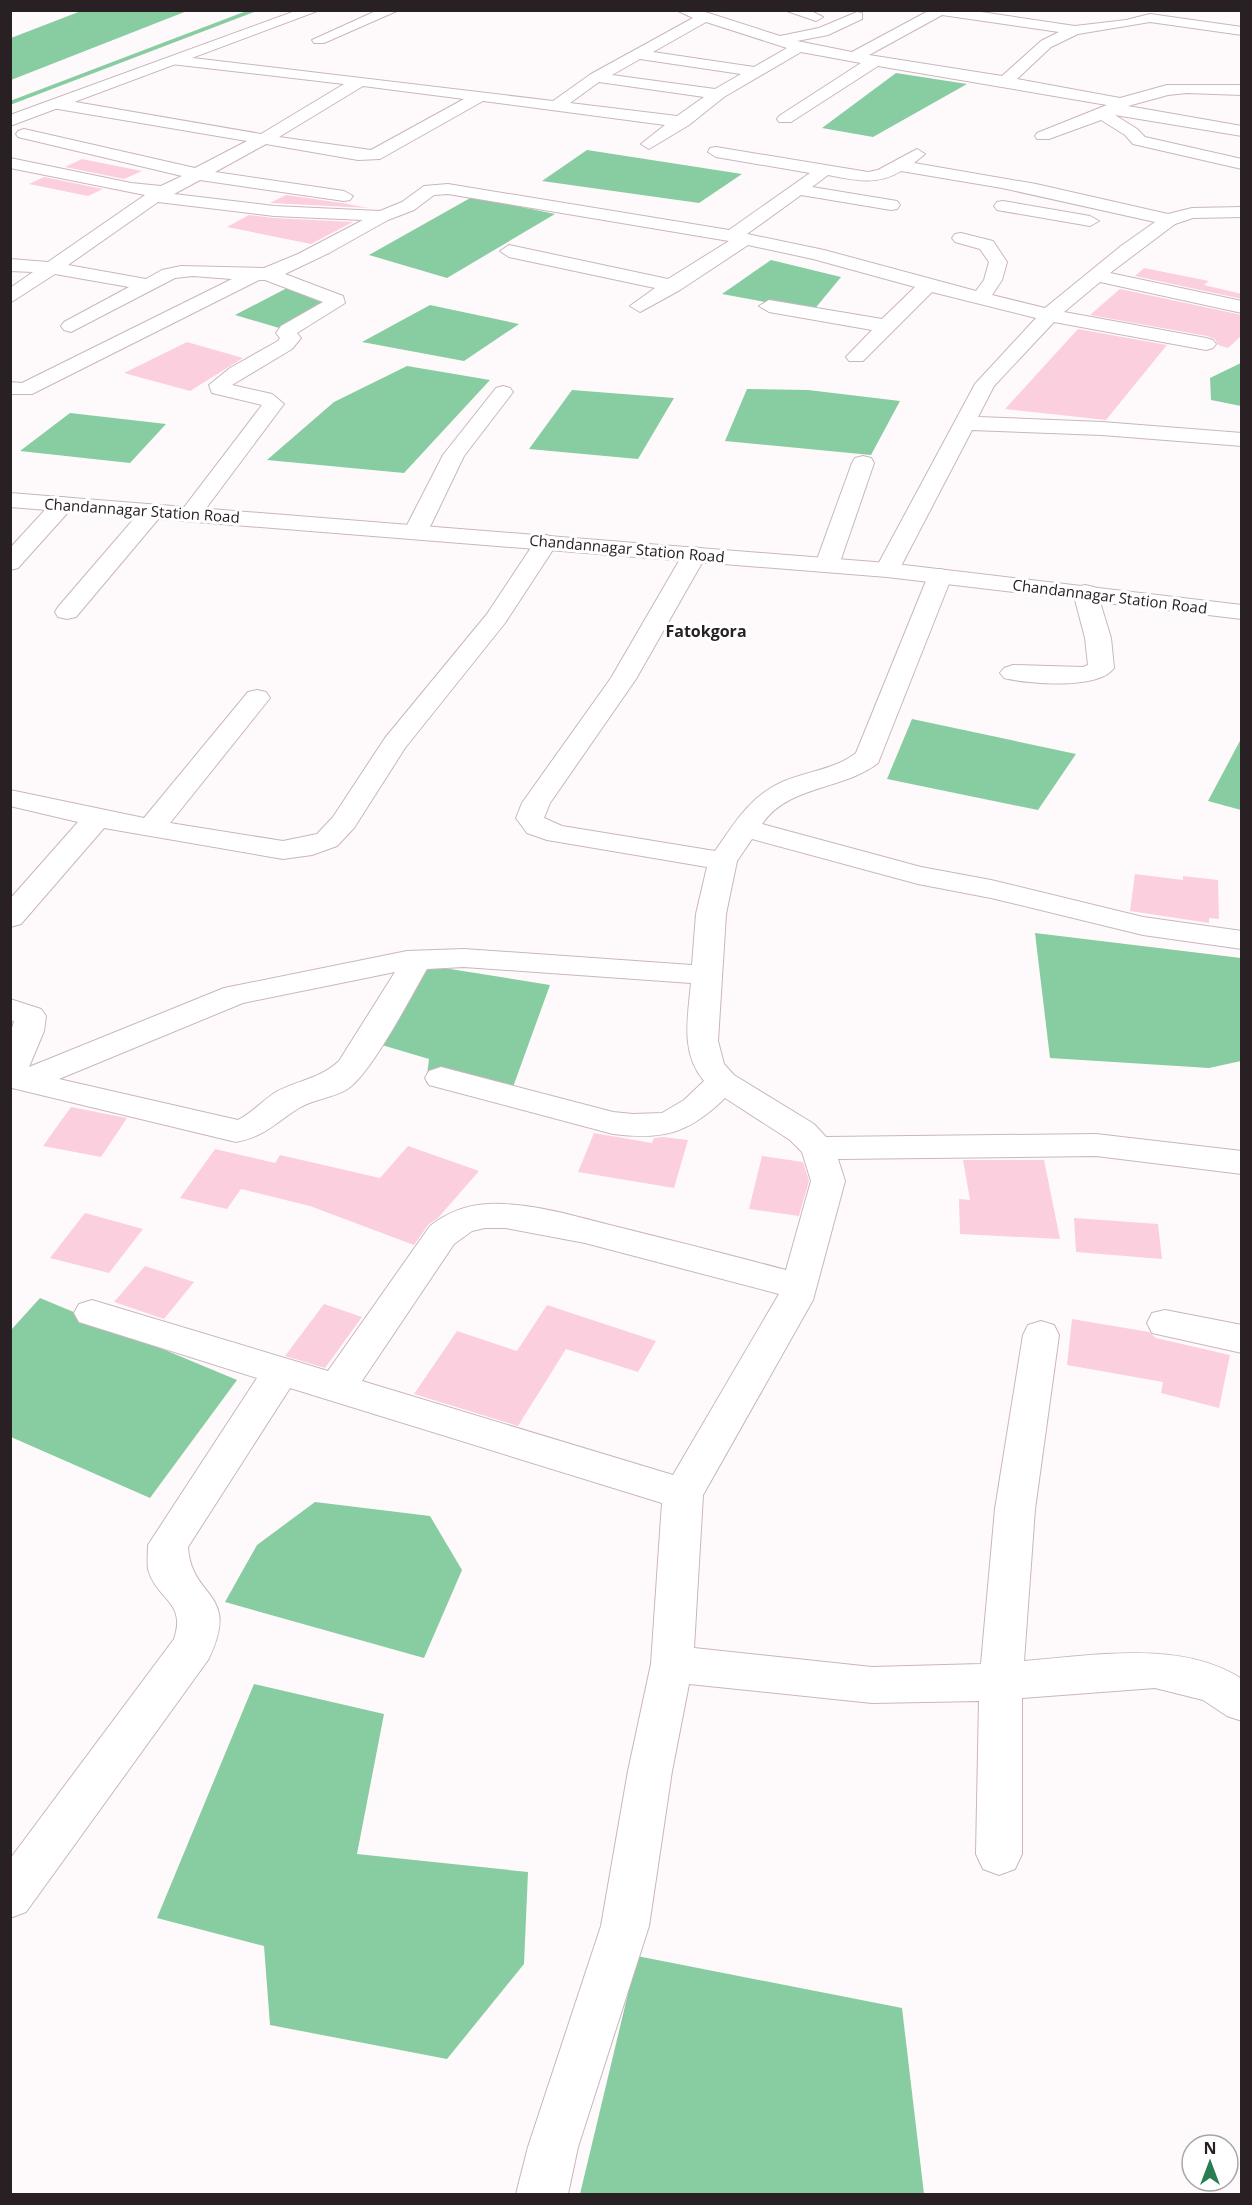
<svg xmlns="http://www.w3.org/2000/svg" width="1252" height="2205" font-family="'Open Sans',sans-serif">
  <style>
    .water { fill: #88cca1 }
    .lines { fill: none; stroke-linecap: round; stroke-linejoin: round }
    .stream { fill: #88cca1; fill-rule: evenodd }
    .building { fill: #fccfdf }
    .street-casing { stroke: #cab6bd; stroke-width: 2 }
    .secondary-casing { stroke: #cab6bd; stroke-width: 2 }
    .street { fill: #fff; fill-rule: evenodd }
    .secondary { fill: #fff; fill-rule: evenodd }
    .labels { text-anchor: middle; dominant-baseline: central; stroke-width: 6; stroke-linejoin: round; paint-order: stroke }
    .far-street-label { font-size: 15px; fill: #282023; stroke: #fff }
    .far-neighbourhood-label { font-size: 16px; font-weight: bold; fill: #282023; stroke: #fff }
  </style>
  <rect width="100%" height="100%" fill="#fefafb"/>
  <g class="water">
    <polygon points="81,11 81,10 187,11 11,80 11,38"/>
    <polygon points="896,73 967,84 873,137 822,128"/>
    <polygon points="587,150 742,174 699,203 542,181"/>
    <polygon points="472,197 555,214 447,278 369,255"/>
    <polygon points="771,260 841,277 813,311 722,294"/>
    <polygon points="287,288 329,302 279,328 235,315"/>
    <polygon points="430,305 519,324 464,361 362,342"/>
    <polygon points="1241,363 1241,406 1211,400 1210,378"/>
    <polygon points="407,366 490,380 404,473 267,460 334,402"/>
    <polygon points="747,389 808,390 900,401 871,455 725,441"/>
    <polygon points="572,390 674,398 638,459 529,449"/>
    <polygon points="70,413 166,424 130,463 20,451"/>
    <polygon points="912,719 1076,754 1038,810 887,779"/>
    <polygon points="1241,739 1241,810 1208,801"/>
    <polygon points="1035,933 1241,958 1241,1061 1209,1068 1050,1058"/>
    <polygon points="425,965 550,985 509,1098 426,1083 429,1059 375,1043"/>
    <polygon points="40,1298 237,1380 150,1498 11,1437 11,1330"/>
    <polygon points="315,1502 430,1516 462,1570 424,1658 225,1602 257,1545"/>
    <polygon points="254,1684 384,1714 357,1854 528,1872 524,1964 447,2059 270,2025 264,1946 157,1918"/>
    <polygon points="637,1956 902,2008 924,2194 580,2194"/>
  </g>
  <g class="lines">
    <polygon class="stream" points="249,10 259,10 10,105 10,101"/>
  </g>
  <g class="building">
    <polygon points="82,159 142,171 124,179 65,167"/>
    <polygon points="44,177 103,189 88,196 29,184"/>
    <polygon points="286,195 342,203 369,208 270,203"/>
    <polygon points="249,215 274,218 353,222 311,244 227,227"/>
    <polygon points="1144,268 1209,281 1204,285 1242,294 1242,299 1135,276"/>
    <polygon points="1120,289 1242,315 1242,335 1228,348 1218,345 1215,339 1207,336 1090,315"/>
    <polygon points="1078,329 1167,345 1106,420 1005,409"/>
    <polygon points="187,342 243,358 190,391 124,373"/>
    <polygon points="1135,874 1183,880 1183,876 1218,880 1219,919 1209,918 1209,923 1130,911"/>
    <polygon points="71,1107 127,1118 101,1157 43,1146"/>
    <polygon points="594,1133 652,1143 654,1138 663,1137 688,1140 674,1188 578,1172"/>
    <polygon points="408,1146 479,1171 438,1218 428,1225 414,1245 310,1206 241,1189 227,1209 180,1198 215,1149 275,1163 280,1155 380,1178"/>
    <polygon points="762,1156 803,1162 809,1181 799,1216 749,1209"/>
    <polygon points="963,1160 1044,1160 1060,1239 960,1234 959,1199 970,1200"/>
    <polygon points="85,1213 143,1229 109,1273 50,1258"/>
    <polygon points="1074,1218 1158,1224 1162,1259 1076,1252"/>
    <polygon points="145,1266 194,1282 164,1319 114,1302"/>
    <polygon points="324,1304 362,1317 325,1368 285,1356"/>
    <polygon points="547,1305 656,1341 638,1372 566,1349 518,1426 414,1394 457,1331 517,1351"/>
    <polygon points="1072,1319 1149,1332 1156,1338 1230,1355 1219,1408 1161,1393 1163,1382 1067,1365"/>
  </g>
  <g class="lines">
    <defs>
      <g id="street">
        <polygon points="378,10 399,10 324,43 314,43 312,40"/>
        <path d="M676,10h23l81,26 39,-8 38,-16 5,1v6l-34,16 -31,6 55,11 78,-42h38l107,16 51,-6 24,-6 92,13v8l-92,-13 -72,12 -27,13 -34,32 103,19 47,-13h75v10l-55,-2 -19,2 -40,11 114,20v10l-127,-21 22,14 8,8 97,22v10l-109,-25 -8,-9 -24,-15 -52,19h-12l-2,-3 2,-3 70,-28 -229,-39 -87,56h-12l-2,-3 2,-3 82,-53 -60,-11 -77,45 -35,28 -40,24 -8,-5 24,-19 -182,-24 -103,58 -22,1 -92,-16 -51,28 129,19 9,5 -3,4 -6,1 -144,-21 -26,14 100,12 106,5 22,-9 22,-16 24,-2 281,46 81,-57 -94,-16 -8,-5 2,-4 6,-1 152,25 10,-2 39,-21 8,5 -11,9 122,21 132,30 24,-6 50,-1v10l-49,1 -18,6 -65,49 132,28v12l-142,-31 -36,30 142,26 7,2 3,4 -3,4 -7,2 -152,-28 -60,64 -16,31 124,5 140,11v13l-140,-11 -130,-5 -73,140 -4,5h-16l-4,-5 100,-186 61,-66 -104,-26 -69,69h-14l-3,-4 26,-27 -103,-18 -10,-6 10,-6 113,19 33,-32 -102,-28 -65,-14 -68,45 -40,22 -10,-6 25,-18 -146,-31 -9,-6 9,-6 159,34 61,-38 -281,-47 -14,1 -20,15 -26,10 -59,33 -44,21 58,22 2,7 -48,30 4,5 -9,11 -60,36 40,9 12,10 -86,115h-16l-3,-5 83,-109 -50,-12 -3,-8 21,-17 48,-27 2,-3 -4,-5 5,-7 42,-24 -58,-22h-6l-227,114h-22v-12l12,1 210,-104 -39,-3 -18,2 -104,54 -7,-2 -3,-4 3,-4 65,-35 -74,-13 -45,29v-15l23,-16 -23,-1v-12l38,3 97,-67 -135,-27v-10l121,25 30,3 21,-10 -164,-39 -2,-3 2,-3 6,-2 171,39 52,-27 -189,-32 -6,-2 -2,-3 2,-3 6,-2 203,35 83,-50 -173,-20 -3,-3 8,-5 377,45 38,-27 102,-56zM942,15l117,17 -18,9 -39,35 -133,-21zM706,22l81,26 -33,19 -101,-15zM640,59l101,15 -26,15 -103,-14zM599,82l105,15 -27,19 -107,-13zM363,86l101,13 -93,51 -92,-13zM901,171l101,17 153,34 -34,24 -76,62 -53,-13 10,-15 5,-18 -14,-21 -32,-8 -6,1 -3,4 3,4 25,7 9,13 -5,18 -8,11 -152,-41 -77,-16 54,-39 90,15 6,-1 3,-4 -3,-4 -85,-14 16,-12c26,5 49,11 73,-4zM158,202l116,14 89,4 -65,34 -34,14 -83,-2 -19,4 -16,9 -78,-14z"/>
        <polygon points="784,10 809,10 823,17 816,21"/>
        <polygon points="1003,201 1090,216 1099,221 1090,226 997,210 994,206 997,202"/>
        <polygon points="503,386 510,388 513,392 464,456 428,531 424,536 408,536 404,531 443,455 496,388"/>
        <polygon points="863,456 871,458 874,463 839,565 835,570 819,570 815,565 852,463 855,458"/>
        <polygon points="63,497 71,499 74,504 71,509 18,568 10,570 10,548 55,499"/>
        <polygon points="152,505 160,507 163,512 160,517 76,617 67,619 58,617 55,612 58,607 144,507"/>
        <polygon points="546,535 554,537 558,542 505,623 405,748 354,828 337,846 312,855 283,859 104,828 21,924 10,927 10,899 78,822 10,806 10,790 144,818 248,692 257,690 266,692 270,698 170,823 283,841 317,834 333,817 385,738 487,614 538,537"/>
        <path d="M695,547l8,2 4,5 -71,125 -86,124 -6,15 18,8 153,25c19,-27 34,-54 67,-69 25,-11 52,-12 74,-29l72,-177 4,-5 8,-2 8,2 4,5 -74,187c-34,27 -90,22 -116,61l159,43 70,13 152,37 99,14v18l-99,-14 -152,-37 -73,-14 -166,-45 -15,22 -11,53 -8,127 6,23 10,11 80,49 12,13 270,-3 146,17v23l-146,-18 -258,3 7,22 -32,119 -110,195 -9,153 178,19 109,-3 14,-155 28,-174 5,-10 13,-4 13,4 5,10 -24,174 -11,152c69,-5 156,-22 218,18v42l-15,-5 -24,-16 -48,-12 -133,10v156l-7,15 -16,6 -16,-6 -7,-15 3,-153 -107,2 -183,-19 -17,87 -23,155 -71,221 -10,47h-52l12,-47 73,-221 27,-155 23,-107 11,-161 -372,-115 -102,159c3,53 54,44 20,113l-182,252 -16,6v-59l164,-220c13,-38 -18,-39 -26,-70 -1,-7 0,-17 0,-24l109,-167 -178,-56 -5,-9 5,-9 13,-4 236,71 102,-145c17,-13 35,-21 58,-22 42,-2 89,13 130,23 56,14 112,28 168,43l25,-89 -9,-29 -12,-12 -65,-42c-37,36 -62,42 -112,36l-184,-49 -4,-7 4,-7 12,-4 172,45 20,2 29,-1 22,-13 20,-19c-24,-29 -16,-63 -13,-98l-227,-16 -37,2c-16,27 -56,106 -81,121 -14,8 -32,9 -47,18 -24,15 -33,28 -63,34l-224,-54 -2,-53 4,-14 -4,-1v-21l31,10 5,7 -2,15 -15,36 195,-79 183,-37 57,-2 228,16 4,-51 11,-47 -160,-27 -20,-7 -11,-15 6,-15 89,-125 72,-124 4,-5zM395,972l-56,89c-19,18 -41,19 -63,31 -13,8 -24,21 -38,28l-179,-41 184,-76zM485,1228h21l79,15 194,51 -106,181 -311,-94 92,-137 18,-13z"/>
        <path d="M1085,585l9,2 3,5 14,46 3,30c-15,22 -86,16 -110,10l-4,-5 4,-5 9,-3 70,2 5,-2 -3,-27 -12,-46 3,-5z"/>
        <polygon points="1165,1310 1242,1325 1242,1353 1152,1333 1147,1323 1152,1313"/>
      </g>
      <g id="secondary">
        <polygon points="298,10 320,10 10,126 10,115"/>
        <polygon points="10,493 887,563 1242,605 1242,619 887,577 10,507"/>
      </g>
    </defs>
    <use href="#street" class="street-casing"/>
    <use href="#secondary" class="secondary-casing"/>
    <use href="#street" class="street"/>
    <use href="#secondary" class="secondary"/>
  </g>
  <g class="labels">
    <g class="far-street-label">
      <text transform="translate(142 510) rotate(4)">Chandannagar Station Road</text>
      <text transform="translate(627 548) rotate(5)">Chandannagar Station Road</text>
      <text transform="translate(1110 596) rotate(7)">Chandannagar Station Road</text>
    </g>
    <g class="far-neighbourhood-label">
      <text x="706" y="631">Fatokgora</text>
    </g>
  </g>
  <rect width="1252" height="2205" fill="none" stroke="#282023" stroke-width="24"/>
  <g transform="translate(1210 2163)"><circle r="28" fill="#ffffff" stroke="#a9a6a7" stroke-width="1.5"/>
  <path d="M0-4.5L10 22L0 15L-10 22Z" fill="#297e51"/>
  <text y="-9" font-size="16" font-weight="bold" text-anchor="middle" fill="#282023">N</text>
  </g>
</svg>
